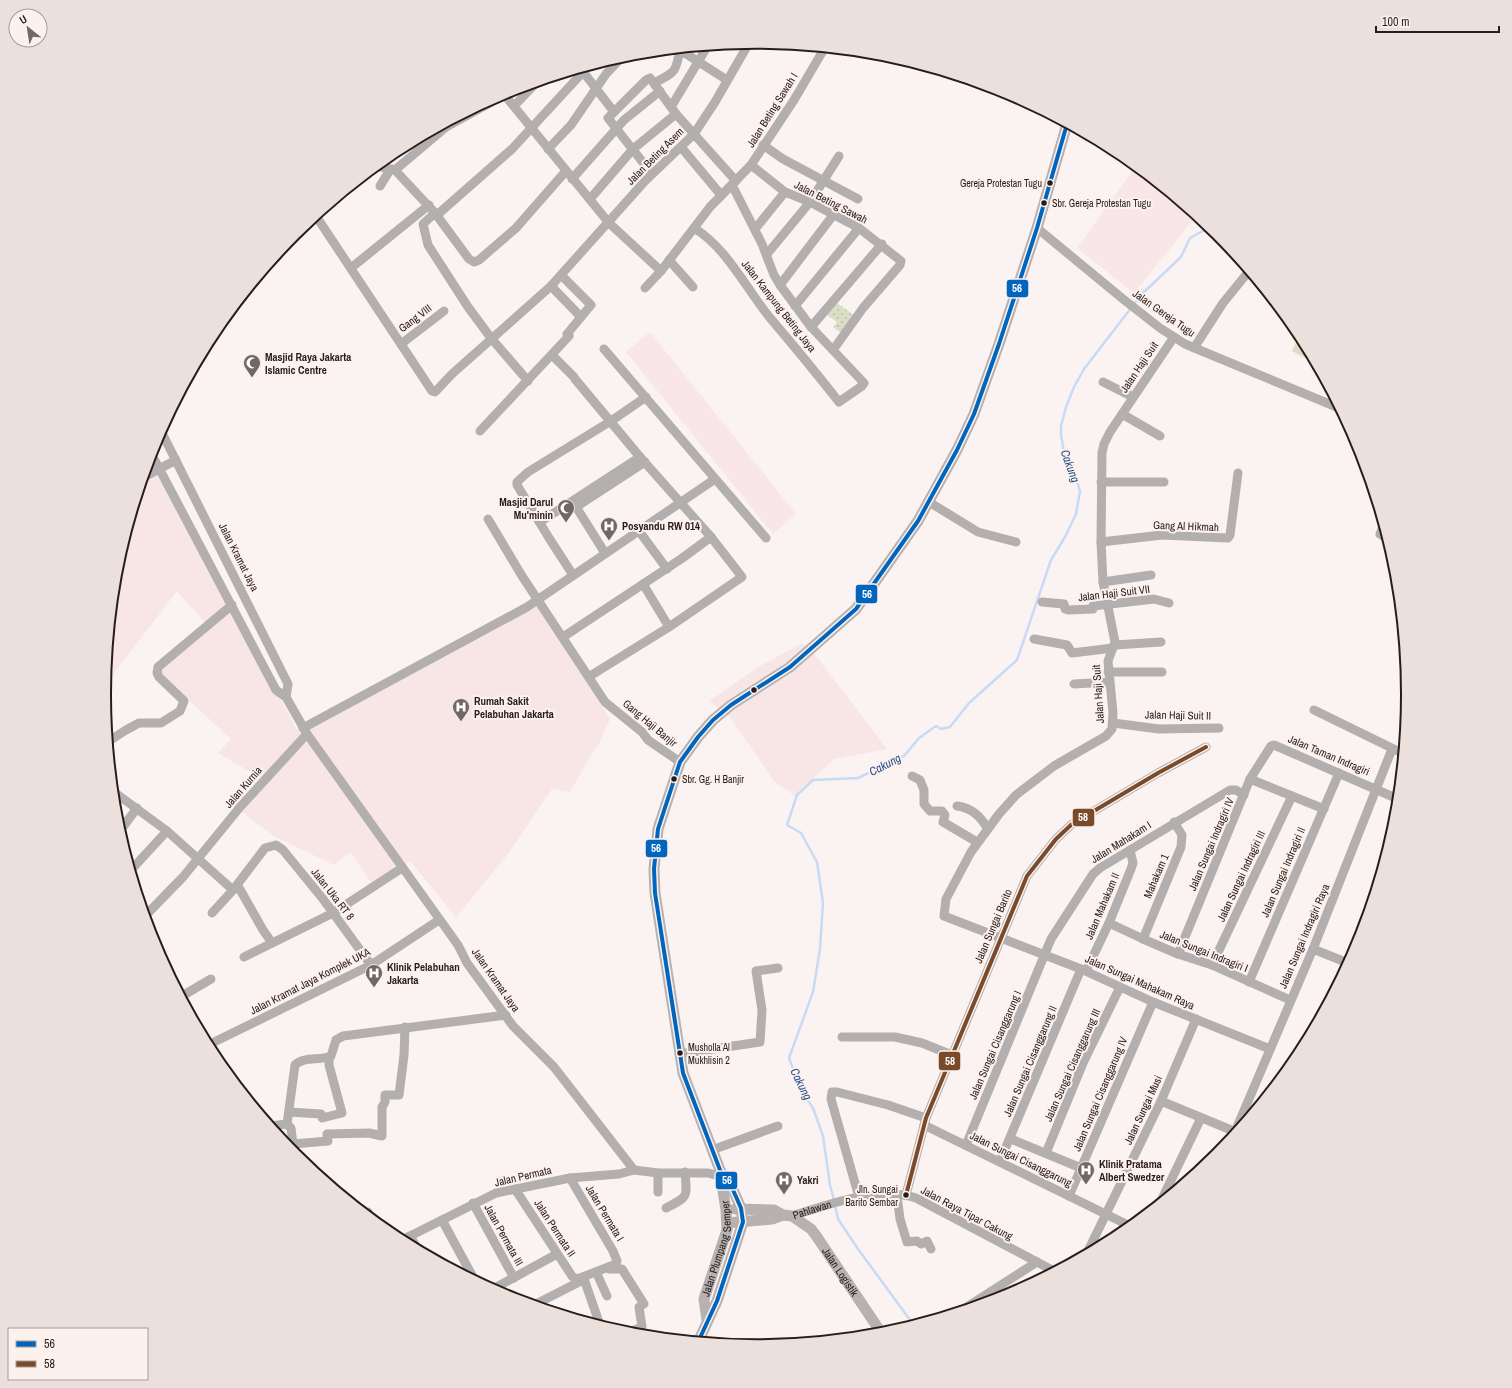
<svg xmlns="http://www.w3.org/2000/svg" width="1512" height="1388" font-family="'Archivo Narrow',sans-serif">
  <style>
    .commercial { fill: #f8e6e6 }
    .education { fill: #f8e6e8 }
    .park { fill: url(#park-dots) }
    .garden { fill: #dadec4 }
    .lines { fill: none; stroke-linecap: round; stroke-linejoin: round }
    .stream { stroke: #c8daf4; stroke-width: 2.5 }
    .minor { stroke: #b3afae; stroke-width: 9 }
    .major { stroke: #b7b2b1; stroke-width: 11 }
    .bus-1-casing { stroke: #fdf1ee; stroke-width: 7 }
    .bus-2-casing { stroke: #fdf1ee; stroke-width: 7 }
    .bus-1 { stroke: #0065bd; stroke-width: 4 }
    .bus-2 { stroke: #7a4b2a; stroke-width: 4 }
    .bus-dot { fill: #271d1a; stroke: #fdf1ee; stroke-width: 1.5 }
    .labels { text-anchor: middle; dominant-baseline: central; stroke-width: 4; stroke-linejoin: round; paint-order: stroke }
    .bus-label { font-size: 10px; fill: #271d1a; stroke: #fdf1ee; text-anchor: start }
    .street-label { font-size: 11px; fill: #271d1a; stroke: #fdf1ee }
    .poi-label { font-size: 11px; font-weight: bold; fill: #271d1a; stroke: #fdf1ee; text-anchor: start }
    .water-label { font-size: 12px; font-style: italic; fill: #24528c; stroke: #fdf1ee }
    .rim { fill: none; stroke: #271d1a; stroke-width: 2 }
    .line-badge { stroke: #fdf1ee; stroke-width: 1.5 }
    .badge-label { font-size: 11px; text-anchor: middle; font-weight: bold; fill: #fff }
  </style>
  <defs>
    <pattern id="park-dots" width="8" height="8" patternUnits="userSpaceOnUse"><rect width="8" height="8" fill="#dadec4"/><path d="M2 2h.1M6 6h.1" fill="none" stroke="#bbbea8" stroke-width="1.8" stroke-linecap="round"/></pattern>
  </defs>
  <rect width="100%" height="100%" fill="#faf3f2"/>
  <g class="commercial">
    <polygon points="151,454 297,730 539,605 610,719 598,746 590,757 570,792 552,789 508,854 456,917 410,861 374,887 351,852 334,865 274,836 238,809 264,780 218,753 231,739 155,669 206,624 177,591 105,685 117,567"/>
    <polygon points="802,643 816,656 887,749 834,759 795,796 774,781 730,717 709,701 760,666"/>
  </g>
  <g class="education">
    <polygon points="1136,166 1196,216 1134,293 1077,248"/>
    <polygon points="650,332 796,514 773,534 626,352"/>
  </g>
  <polygon class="park" points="837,303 855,316 841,333 833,327 837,322 827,315"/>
  <polygon class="garden" points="1300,335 1315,363 1292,351"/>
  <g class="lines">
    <g class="stream">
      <polyline points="1134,304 1143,293 1181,257 1190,238 1210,227"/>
      <polyline points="834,1200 830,1185 823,1136 813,1108 801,1090 789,1058 813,992 820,949 823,903 817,862 801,833 787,825 797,795 813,780 858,778 904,756 919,738 936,726 941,729 950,727 969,703 1017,660 1051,560 1065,537 1076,514 1080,491 1072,467 1064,452 1061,435 1061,426 1066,407 1074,387 1084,369 1131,308"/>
      <polyline points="835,1205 838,1219 858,1249 913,1324"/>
    </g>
    <g class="minor">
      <polyline points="680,50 727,80"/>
      <polyline points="581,69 614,112"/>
      <path d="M654,83c21,-11 22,-10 26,-34"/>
      <polyline points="503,93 609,223 661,271"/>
      <polyline points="514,106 537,82"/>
      <polyline points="671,107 707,47"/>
      <polyline points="763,145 783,159 858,199"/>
      <polyline points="681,147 721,195"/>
      <polyline points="548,149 571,125 606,74 623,56"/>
      <polyline points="751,165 785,192 810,202 859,228 901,261 900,265 863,308 833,350"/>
      <polyline points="377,166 395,170 435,213 469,259 474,262 479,260 516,228 566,171"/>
      <polyline points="395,170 446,127 504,95"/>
      <polyline points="652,174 608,118 646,80 650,78 676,114 736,181"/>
      <polyline points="572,179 624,120 660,91"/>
      <polyline points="380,186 390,170"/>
      <polyline points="590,199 633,149 676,114"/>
      <polyline points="435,213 423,224 428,245 468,307 491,338 528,381"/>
      <polyline points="437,215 512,149 583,72"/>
      <polyline points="316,216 432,391 435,392 452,374 551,286 645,181 694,134 715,102 749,43"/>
      <path d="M694,228c34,21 52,61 77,91 23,27 46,55 68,83l23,-16 2,-3 -53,-56 -31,-42 -6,-10 -12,-31 -30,-59"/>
      <polyline points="1037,228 1123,299 1160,328 1185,344 1339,408"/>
      <polyline points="755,229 785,192"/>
      <polyline points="767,254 810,202 839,156"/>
      <polyline points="669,260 693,287"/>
      <polyline points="351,268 429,205"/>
      <polyline points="780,285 834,214"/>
      <polyline points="551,286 581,317"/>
      <polyline points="645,288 661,271 710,207 751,165 794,100 824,49"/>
      <polyline points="795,306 859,228"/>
      <polyline points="811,327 882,244"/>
      <polyline points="1174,337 1110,432 1104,444 1102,453 1101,542 1103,582 1115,642 1108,661 1113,713 1112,729 1106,736 1054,766 1016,795 999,814 971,852 946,899 944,916 1081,969 1153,1002 1270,1049"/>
      <polyline points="401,344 444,311"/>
      <polyline points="1194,348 1223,303 1249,271"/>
      <polyline points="604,349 766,538"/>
      <polyline points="552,355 574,377"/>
      <polyline points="575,379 640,457 711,537 742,577 669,627 590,676"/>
      <polyline points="1103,382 1133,397"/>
      <polyline points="1122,414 1160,436"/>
      <polyline points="161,431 288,684 286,697"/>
      <polyline points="480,431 569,336 567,334 591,305 561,275"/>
      <polyline points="151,453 276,690 286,697 307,734 458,945 467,963 513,1026 554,1067 634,1170 658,1173 708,1173 726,1178"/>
      <polyline points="144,477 176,460"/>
      <polyline points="1101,482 1164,482"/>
      <polyline points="573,502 605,553"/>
      <polyline points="929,502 978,532 1016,542"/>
      <polyline points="576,507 645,462"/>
      <polyline points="488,519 522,576 605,702 642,732 648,740 680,762"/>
      <polyline points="540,522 640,457"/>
      <polyline points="1383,526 1380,534 1387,538"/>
      <polyline points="639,531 667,569"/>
      <polyline points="1101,542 1162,535 1228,538 1230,535 1238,473"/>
      <polyline points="573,575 549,538 517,485 517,482 528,472 611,421 646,397"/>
      <polyline points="1103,582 1151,575"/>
      <polyline points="643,584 669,627"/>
      <polyline points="1042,602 1064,604 1065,609 1068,610 1093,609 1093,606 1154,599 1169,603"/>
      <polyline points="563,637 681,559 711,537"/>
      <polyline points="1034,639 1067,645 1072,653 1113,648"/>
      <polyline points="1115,645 1161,642"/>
      <polyline points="1108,672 1162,672"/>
      <polyline points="1074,684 1109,682"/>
      <polyline points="1314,710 1402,753"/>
      <polyline points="1113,723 1159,729 1219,728"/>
      <polyline points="303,728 527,607 715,479"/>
      <polyline points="109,741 126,730 139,723 161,723 180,711 184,701 159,677 157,673 158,667 232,605"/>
      <polyline points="912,776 920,780 924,790 924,804 930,811 942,811 945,815 943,822 977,842"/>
      <polyline points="1250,779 1324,809"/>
      <polyline points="114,792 167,831 233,890 265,848 276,845 283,850 323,899 371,965"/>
      <path d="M957,806c15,2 23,10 31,23"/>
      <polyline points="120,831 137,808"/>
      <polyline points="131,870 167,831"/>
      <polyline points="238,886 263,930 272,943"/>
      <polyline points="212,913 233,890"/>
      <polyline points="145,916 183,877 240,807 307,734"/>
      <polyline points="1109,923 1143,939 1178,954 1212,965 1290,1000"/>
      <polyline points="1143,939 1181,847 1182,835 1174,822"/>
      <polyline points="1313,949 1348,963"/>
      <polyline points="1178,954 1250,779 1271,746 1274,745 1398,799"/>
      <polyline points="244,957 333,913 402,868"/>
      <polyline points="1212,965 1292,796"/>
      <polyline points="1086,971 1109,923 1131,869 1133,863 1130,850"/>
      <polyline points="1249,982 1339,773"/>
      <polyline points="182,996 211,979"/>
      <polyline points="842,1037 895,1037 922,1043 952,1055"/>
      <polyline points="208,1045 371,965 439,920"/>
      <polyline points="679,1054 760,1042 762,1010 756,971 778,968"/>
      <polyline points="1161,1101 1236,1132"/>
      <polyline points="289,1112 321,1114 322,1118 342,1113 329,1065 329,1057"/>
      <polyline points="287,1124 291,1128 293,1144 328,1141 327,1134 369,1133 382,1136 382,1107 385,1102 385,1095 399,1095 404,1055 405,1027"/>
      <polyline points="924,1125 1130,1226"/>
      <path d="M271,1126l16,-2 8,-59c9,-9 25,-4 36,-9l5,-16 7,-4 163,-21"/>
      <polyline points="1234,1134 1313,949 1392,749"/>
      <polyline points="1011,1139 1081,1168"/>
      <polyline points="966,1145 1051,939 1093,874 1100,868 1230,790 1236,790 1244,795"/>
      <polyline points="712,1150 778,1126"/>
      <polyline points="1046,1153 1083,1063 1120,987"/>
      <polyline points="1000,1161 1081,969"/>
      <polyline points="658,1173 658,1192"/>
      <polyline points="515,1189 572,1276 575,1279 580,1278 616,1264 617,1261 613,1251 570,1178"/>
      <polyline points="897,1195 900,1219 907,1242 917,1241 921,1244 927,1241 931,1249"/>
      <polyline points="906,1195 926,1118 1027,876 1056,839 1072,824 1158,773 1206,747"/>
      <polyline points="1069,1196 1153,1002"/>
      <polyline points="859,1197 831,1099 832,1092 837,1092 888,1105 926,1118"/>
      <polyline points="1161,1201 1201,1118"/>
      <polyline points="473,1203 514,1278"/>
      <path d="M666,1208c23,-12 21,-10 19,-36"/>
      <polyline points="365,1213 368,1212"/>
      <path id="s1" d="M792,1216c37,-12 86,-30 124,-18l138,73"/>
      <polyline points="442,1220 474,1279"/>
      <polyline points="410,1236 417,1248"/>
      <polyline points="402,1240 496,1193 570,1178 619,1174 634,1170"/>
      <polyline points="1087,1253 1161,1101 1196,1019"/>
      <polyline points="609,1269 622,1269 644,1304 639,1307 642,1327 627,1333"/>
      <polyline points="597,1274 607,1296"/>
      <polyline points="584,1279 600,1325"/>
      <polyline points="493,1289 557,1254"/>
      <polyline points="534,1305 583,1280"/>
      <polyline points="962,1310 1037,1262"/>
    </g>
    <g class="major">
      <polyline points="735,1209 774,1210 783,1215"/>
      <path id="s2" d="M727,1223l45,-4 11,-4 9,1 19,13 6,8 65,97"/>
      <path id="s3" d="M707,1320l-3,-21 23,-69 -1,-20 -6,-38"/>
      <polyline points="699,1340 717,1301 743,1222 741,1208 733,1190 720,1170 683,1073 655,893 654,869 658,829 680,762 698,737 713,720 731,705 790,667 856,609 918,521 957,450 974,414 999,344 1037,228 1067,124"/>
    </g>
    <defs>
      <polyline id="bus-1" points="699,1340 717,1301 743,1222 741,1208 733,1190 720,1170 683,1073 655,893 654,869 658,829 680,762 698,737 713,720 731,705 790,667 856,609 918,521 957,450 974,414 999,344 1037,228 1067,124"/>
      <polyline id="bus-2" points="906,1195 926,1118 1027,876 1056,839 1072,824 1158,773 1206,747"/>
    </defs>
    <use href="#bus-1" class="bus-1-casing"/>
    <use href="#bus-2" class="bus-2-casing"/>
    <use href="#bus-1" class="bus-1"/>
    <use href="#bus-2" class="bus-2"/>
  </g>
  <defs>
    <symbol id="mosque-pin" viewBox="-11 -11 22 30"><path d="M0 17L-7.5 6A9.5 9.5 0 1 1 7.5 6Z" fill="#716866" stroke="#fdf1ee"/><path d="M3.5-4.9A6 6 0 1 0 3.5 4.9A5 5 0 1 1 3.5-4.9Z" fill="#fff"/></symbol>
    <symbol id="hospital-pin" viewBox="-11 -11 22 30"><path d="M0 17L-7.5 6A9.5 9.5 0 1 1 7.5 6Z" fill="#716866" stroke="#fdf1ee"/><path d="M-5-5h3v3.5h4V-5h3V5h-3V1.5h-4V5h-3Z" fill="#fff"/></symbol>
  </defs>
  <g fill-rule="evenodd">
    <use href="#mosque-pin" x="242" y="353" width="20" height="27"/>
    <use href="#mosque-pin" x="556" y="498" width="20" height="27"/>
    <use href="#hospital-pin" x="599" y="516" width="20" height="27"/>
    <use href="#hospital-pin" x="451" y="697" width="20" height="27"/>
    <use href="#hospital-pin" x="364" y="963" width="20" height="27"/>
    <use href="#hospital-pin" x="1076" y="1160" width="20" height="27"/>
    <use href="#hospital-pin" x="774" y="1170" width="20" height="27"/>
  </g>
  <g class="bus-dot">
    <circle cx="1050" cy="183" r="3.5"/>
    <circle cx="1044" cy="203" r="3.5"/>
    <circle cx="754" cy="690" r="3.5"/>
    <circle cx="674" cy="779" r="3.5"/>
    <circle cx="680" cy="1053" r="3.5"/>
    <circle cx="906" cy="1195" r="3.5"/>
  </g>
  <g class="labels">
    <g class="bus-label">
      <text x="1042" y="183" text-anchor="end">Gereja Protestan Tugu</text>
      <text x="1052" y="203">Sbr. Gereja Protestan Tugu</text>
      <text x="682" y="779">Sbr. Gg. H Banjir</text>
      <text x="688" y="1047">Musholla Al<tspan x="688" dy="13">Mukhlisin 2</tspan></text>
      <text x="898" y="1189" text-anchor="end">Jln. Sungai<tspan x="898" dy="13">Barito Sembar</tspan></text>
    </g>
    <g class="street-label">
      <text transform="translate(772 110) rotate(-58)">Jalan Beting Sawah I</text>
      <text transform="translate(655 156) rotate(-45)">Jalan Beting Asem</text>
      <text transform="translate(831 202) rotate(27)">Jalan Beting Sawah</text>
      <text transform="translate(779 306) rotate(52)">Jalan Kampung Beting Jaya</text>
      <text transform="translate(1164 313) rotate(35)">Jalan Gereja Tugu</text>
      <text transform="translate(415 318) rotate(-37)">Gang VIII</text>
      <text transform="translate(1139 367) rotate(-56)">Jalan Haji Suit</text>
      <text transform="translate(1186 526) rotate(2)">Gang Al Hikmah</text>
      <text transform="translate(239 557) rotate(63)">Jalan Kramat Jaya</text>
      <text transform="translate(1114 593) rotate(-7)">Jalan Haji Suit VII</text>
      <text transform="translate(1098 694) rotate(-94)">Jalan Haji Suit</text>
      <text transform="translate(1178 715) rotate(1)">Jalan Haji Suit II</text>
      <text transform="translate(650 723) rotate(40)">Gang Haji Banjir</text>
      <text transform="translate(1329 755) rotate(23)">Jalan Taman Indragiri</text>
      <text transform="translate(243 787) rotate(-49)">Jalan Kurnia</text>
      <text transform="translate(1121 842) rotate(-32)">Jalan Mahakam I</text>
      <text transform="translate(1211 844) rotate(-67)">Jalan Sungai Indragiri IV</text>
      <text transform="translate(1283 872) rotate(-67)">Jalan Sungai Indragiri II</text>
      <text transform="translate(1156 876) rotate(-67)">Mahakam 1</text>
      <text transform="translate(1241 876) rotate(-65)">Jalan Sungai Indragiri III</text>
      <text transform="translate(333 894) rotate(52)">Jalan Uka RT 8</text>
      <text transform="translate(1102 906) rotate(-67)">Jalan Mahakam II</text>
      <text transform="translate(993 926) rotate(-67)">Jalan Sungai Barito</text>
      <text transform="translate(1304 936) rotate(-67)">Jalan Sungai Indragiri Raya</text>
      <text transform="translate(1204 951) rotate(22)">Jalan Sungai Indragiri I</text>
      <text transform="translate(496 980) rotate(55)">Jalan Kramat Jaya</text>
      <text transform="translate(310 981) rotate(-27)">Jalan Kramat Jaya Komplek UKA</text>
      <text transform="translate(1140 982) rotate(24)">Jalan Sungai Mahakam Raya</text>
      <text transform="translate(995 1045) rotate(-67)">Jalan Sungai Cisanggarung I</text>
      <text transform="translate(1030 1061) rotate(-67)">Jalan Sungai Cisanggarung II</text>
      <text transform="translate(1072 1065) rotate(-66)">Jalan Sungai Cisanggarung III</text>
      <text transform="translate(1100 1094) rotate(-67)">Jalan Sungai Cisanggarung IV</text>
      <text transform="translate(1143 1110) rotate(-65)">Jalan Sungai Musi</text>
      <text transform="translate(1021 1159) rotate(26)">Jalan Sungai Cisanggarung</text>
      <text transform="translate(523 1176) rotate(-13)">Jalan Permata</text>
      <text stroke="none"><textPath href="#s1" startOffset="21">Pahlawan</textPath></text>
      <text transform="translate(605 1213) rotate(59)">Jalan Permata I</text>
      <text transform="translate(967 1213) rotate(28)">Jalan Raya Tipar Cakung</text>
      <text transform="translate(555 1228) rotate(57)">Jalan Permata II</text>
      <text transform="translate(504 1235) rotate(61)">Jalan Permata III</text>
      <text stroke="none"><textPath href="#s3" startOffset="74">Jalan Plumpang Semper</textPath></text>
      <text stroke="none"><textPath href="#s2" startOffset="141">Jalan Logistik</textPath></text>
    </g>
    <g class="poi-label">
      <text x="265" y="357">Masjid Raya Jakarta<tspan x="265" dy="13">Islamic Centre</tspan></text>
      <text x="553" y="502" text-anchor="end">Masjid Darul<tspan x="553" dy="13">Mu'minin</tspan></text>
      <text x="622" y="526">Posyandu RW 014</text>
      <text x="474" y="701">Rumah Sakit<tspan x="474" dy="13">Pelabuhan Jakarta</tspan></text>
      <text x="387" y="967">Klinik Pelabuhan<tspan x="387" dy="13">Jakarta</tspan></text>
      <text x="1099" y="1164">Klinik Pratama<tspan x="1099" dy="13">Albert Swedzer</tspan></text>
      <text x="797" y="1180">Yakri</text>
    </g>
    <g class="water-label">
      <text transform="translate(1070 466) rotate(70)">Cakung</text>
      <text transform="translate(885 765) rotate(-27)">Cakung</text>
      <text transform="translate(801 1084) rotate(64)">Cakung</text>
    </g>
  </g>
  <path d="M0 0H1512V1388H0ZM111 694a645 645 0 1 1 1290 0a645 645 0 1 1-1290 0Z" fill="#ece0dd" fill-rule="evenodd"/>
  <path class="rim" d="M111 694a645 645 0 1 1 1290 0a645 645 0 1 1-1290 0Z"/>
  <g class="line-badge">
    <rect x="1006" y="279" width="23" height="19" rx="4" fill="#0065bd"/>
    <rect x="855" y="584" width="23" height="20" rx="4" fill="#0065bd"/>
    <rect x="1072" y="808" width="23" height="19" rx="4" fill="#7a4b2a"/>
    <rect x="645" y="839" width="23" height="19" rx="4" fill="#0065bd"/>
    <rect x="938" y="1051" width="23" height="20" rx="4" fill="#7a4b2a"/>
    <rect x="715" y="1171" width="23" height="19" rx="4" fill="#0065bd"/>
  </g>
  <g class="badge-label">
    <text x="1017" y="292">56</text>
    <text x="867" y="598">56</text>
    <text x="1083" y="821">58</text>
    <text x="656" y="852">56</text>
    <text x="950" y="1065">58</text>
    <text x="727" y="1184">56</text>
  </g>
  <rect x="8" y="1328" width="140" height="52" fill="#fdf1ee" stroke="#a79c99"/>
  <rect x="16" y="1341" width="20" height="6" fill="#0065bd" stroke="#a79c99"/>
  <text x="44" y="1348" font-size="12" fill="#271d1a">56</text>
  <rect x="16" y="1361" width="20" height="6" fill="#7a4b2a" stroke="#a79c99"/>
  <text x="44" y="1368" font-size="12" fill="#271d1a">58</text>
  <g transform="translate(28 28) rotate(330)"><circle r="19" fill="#fdf1ee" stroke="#a79c99"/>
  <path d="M0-3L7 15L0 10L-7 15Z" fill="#716866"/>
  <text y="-6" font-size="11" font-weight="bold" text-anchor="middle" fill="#271d1a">U</text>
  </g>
  <path d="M1376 26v6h123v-6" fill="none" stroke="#271d1a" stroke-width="2"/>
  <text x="1382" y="26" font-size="12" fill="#271d1a" stroke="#fdf1ee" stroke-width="3" paint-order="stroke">100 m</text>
</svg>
